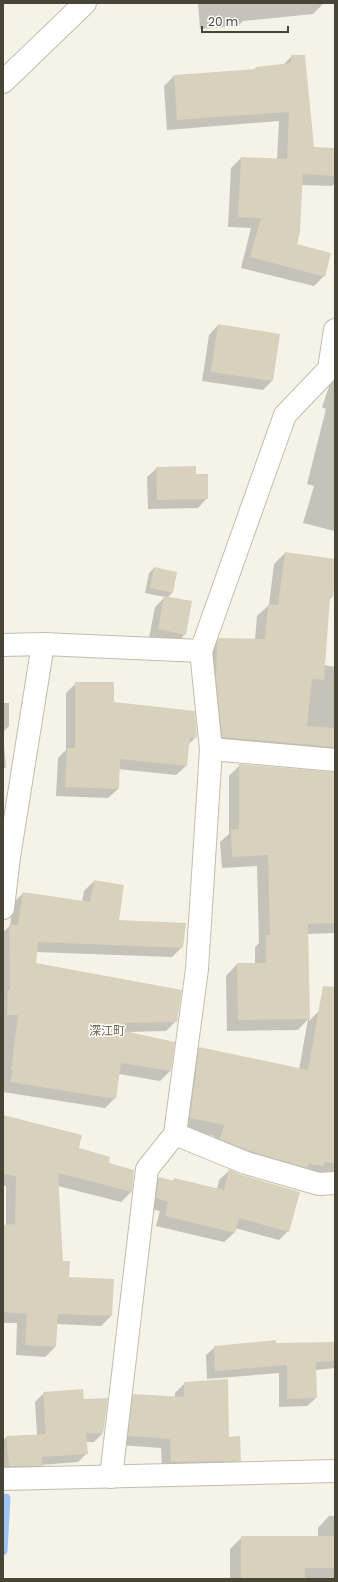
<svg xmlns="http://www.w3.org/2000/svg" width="338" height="1582" font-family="Poppins,'Noto Sans JP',sans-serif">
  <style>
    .shadow { fill: #0003 }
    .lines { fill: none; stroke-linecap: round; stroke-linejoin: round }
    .stream { stroke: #9fc5f7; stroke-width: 9 }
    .building { fill: #d8d1bc }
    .street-casing { stroke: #c2bda9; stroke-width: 24 }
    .street { stroke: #fff; stroke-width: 22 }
    .labels { text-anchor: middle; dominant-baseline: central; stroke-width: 3; stroke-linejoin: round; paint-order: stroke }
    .quarter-label { font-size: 12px; fill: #6d654c; stroke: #fff }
  </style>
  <rect width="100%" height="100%" fill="#f5f3e8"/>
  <g class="shadow">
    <polygon points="198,3 322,3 322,5 313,14 243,21 238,26 200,29"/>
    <polygon points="292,56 313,148 335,149 335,183 332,186 301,185 296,244 324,276 314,286 241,268 251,228 228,227 231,168 241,158 277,160 279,121 167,130 164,86 174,76 253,70 256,68 283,65"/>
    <polygon points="218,325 279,335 272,381 263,390 202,381 209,335"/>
    <polygon points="335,369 335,531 303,523 314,486 307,484 326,409 322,407"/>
    <polygon points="157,468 195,476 207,498 198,508 148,509 147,477"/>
    <polygon points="285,553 335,560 332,597 329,600 324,665 335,667 335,765 212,748 208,650 219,639 255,640 257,616 269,605 274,564"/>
    <polygon points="154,568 172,593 167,598 185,634 176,644 149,638 155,607 165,597 145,593 149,573"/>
    <polygon points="76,683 113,703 196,737 188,745 186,766 176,775 118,769 118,789 108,798 56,796 58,758 66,750 66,693"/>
    <polygon points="3,703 9,703 9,726 3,732"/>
    <polygon points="3,734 6,767 3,770"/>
    <polygon points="240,765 335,773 335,933 307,934 309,1021 319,1011 335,1013 335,1176 315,1173 209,1150 214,1136 179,1129 188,1060 199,1048 299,1070 308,1019 298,1030 227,1031 226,976 237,964 255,964 255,947 259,943 257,866 222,868 220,842 229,834 229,776"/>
    <polygon points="94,881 118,921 182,947 172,957 36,952 35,964 176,1021 166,1031 127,1032 174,1043 170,1071 160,1081 119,1074 115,1098 105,1108 3,1092 3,932 10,926 13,903 23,893 82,902 84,891"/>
    <polygon points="3,1116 107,1163 131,1192 121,1202 58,1186 62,1262 68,1278 111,1316 101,1326 56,1324 55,1347 45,1357 16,1355 17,1323 3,1323 3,1226 6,1225 6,1186 3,1185"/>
    <polygon points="229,1171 288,1231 279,1240 235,1228 234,1233 224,1242 156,1226 160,1211 147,1208 150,1187 159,1178 172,1181 175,1179 217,1190 219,1180"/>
    <polygon points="335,1343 335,1368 316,1370 316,1398 307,1406 279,1407 279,1373 207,1379 206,1355 215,1347 275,1344"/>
    <polygon points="185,1383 228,1438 240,1460 231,1470 162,1471 161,1448 120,1445 124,1404 134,1395 175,1398 175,1393"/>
    <polygon points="44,1393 83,1400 102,1434 94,1442 86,1442 87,1453 78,1462 42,1465 32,1474 3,1475 3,1441 6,1437 37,1435 35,1402"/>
    <polygon points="329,1516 335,1516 335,1578 230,1579 230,1549 242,1537 318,1537 318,1528"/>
  </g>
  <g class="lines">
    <polyline class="stream" points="3,1551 6,1498"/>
  </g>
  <g class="building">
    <polygon points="291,55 305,55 314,147 335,148 335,176 303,174 300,232 297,244 331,253 325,277 250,257 261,218 238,217 241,157 287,159 289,112 177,120 174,75 256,69 256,67 291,63"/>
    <polygon points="218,324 280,334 273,381 211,372"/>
    <polygon points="196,466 196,474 208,474 208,499 157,500 156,467"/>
    <polygon points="285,552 335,559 335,581 333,597 330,597 324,680 312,679 307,726 335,728 335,747 222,737 216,678 217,643 219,638 265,639 268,604 278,605"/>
    <polygon points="154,567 177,572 173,593 150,588"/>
    <polygon points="164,596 192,601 186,635 158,629"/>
    <polygon points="75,682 114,682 114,702 195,711 197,738 190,737 187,766 120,759 119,789 65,787 67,748 75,748"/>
    <polygon points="239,764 335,772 335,923 308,924 310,1019 238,1020 237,963 266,963 266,935 270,935 268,855 232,857 231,830 239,829"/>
    <polygon points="94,880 124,885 119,920 186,923 183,948 38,942 36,963 182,990 177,1022 125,1023 124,1031 175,1042 171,1071 121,1063 116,1099 10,1082 13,1071 11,1070 18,1015 7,1015 8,990 10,990 9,925 18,925 23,892 90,902"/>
    <polygon points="323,986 335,987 335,1163 324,1162 324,1166 308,1164 307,1168 250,1151 220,1139 224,1125 190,1118 199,1047 308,1070"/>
    <polygon points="3,1115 82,1135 79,1148 110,1157 109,1163 134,1170 132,1192 58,1173 63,1261 70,1261 69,1277 114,1279 112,1316 58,1314 56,1347 25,1345 27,1314 3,1312 3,1225 15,1224 16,1176 3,1174"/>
    <polygon points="229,1169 242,1175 300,1192 289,1232 239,1218 235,1233 165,1216 168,1202 156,1198 159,1177 174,1181 174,1178 224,1190"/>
    <polygon points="276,1340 276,1343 335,1342 335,1361 316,1362 317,1398 287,1399 287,1365 215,1371 214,1346"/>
    <polygon points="228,1379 229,1437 240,1436 241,1461 171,1462 170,1439 128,1436 133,1394 184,1397 184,1382"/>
    <polygon points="83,1389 84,1399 108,1398 103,1434 86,1433 88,1454 42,1457 42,1466 9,1466 6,1436 46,1434 43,1392"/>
    <polygon points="241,1536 335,1536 335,1568 305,1568 305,1579 241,1579"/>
  </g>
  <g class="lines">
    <defs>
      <g id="street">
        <polyline points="3,82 85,3"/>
        <polyline points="3,645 43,644 201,651"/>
        <polyline points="211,749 335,760"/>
        <polyline points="3,908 9,857 43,644"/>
        <polyline points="175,1134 246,1163 319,1184 335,1183"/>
        <polyline points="111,1477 147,1169 175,1134 197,969 211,749 201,651 285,415 329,369 335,330"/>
        <polyline points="3,1479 335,1471"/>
      </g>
    </defs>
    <use href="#street" class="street-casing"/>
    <use href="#street" class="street"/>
  </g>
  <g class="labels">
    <g class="quarter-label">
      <text x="107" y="1030">深江町</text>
    </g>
  </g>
  <rect width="338" height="1582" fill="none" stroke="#494536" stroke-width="8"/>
  <path d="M202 26v6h86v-6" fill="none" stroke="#494536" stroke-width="2"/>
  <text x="208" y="26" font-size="12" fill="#494536" stroke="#ffffff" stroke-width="3" paint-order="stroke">20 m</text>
</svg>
